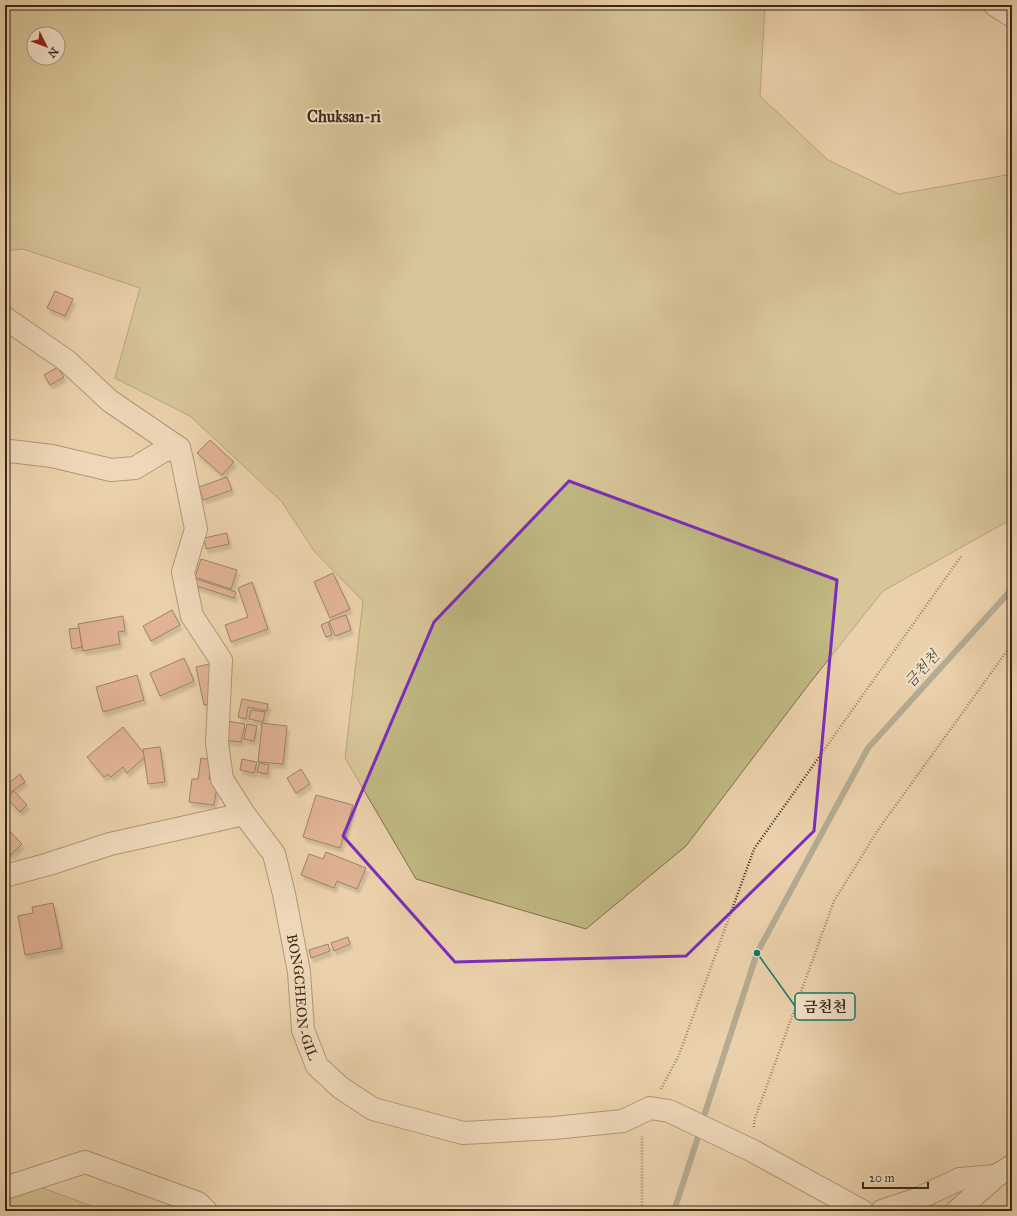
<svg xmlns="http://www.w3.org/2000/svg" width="1017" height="1216" font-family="'IM FELL Great Primer','Noto Serif KR',serif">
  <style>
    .green { fill: #c0b984; stroke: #7c704c; fill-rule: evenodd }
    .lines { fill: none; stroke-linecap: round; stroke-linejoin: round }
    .stream { stroke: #737d74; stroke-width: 6 }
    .building { fill: #d68e7a; stroke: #382815; filter: url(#shadow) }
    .minor-casing { stroke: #65523b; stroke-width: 24 }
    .tertiary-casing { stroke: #65523b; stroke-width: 24 }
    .path { stroke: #382815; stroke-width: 2.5; stroke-dasharray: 1 2; stroke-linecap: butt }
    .minor { stroke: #f2e1c9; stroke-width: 22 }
    .tertiary { stroke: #f2e1c9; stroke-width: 22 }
    .marked { fill: none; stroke: #7b2cbf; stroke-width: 3; stroke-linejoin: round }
    .labels { text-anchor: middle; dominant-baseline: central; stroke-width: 4; stroke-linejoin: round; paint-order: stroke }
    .street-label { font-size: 14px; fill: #382815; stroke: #f2e1c9 }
    .water-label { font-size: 15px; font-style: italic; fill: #514b3c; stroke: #f2e1c9 }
    .quarter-label { font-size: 16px; font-weight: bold; fill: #382815; stroke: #f2e1c9 }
    .leader { fill: none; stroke: #0f766e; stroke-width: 1.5 }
    .callout-dot { fill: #0f766e; stroke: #f2e1c9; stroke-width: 1.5 }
    .callout { fill: #f2e1c9; stroke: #0f766e; stroke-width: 1.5 }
    .callout-label { font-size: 15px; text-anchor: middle; font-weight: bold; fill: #382815 }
  </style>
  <defs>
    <filter id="shadow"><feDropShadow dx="2.5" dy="4.5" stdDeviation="1" flood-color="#0004"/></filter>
  </defs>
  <rect width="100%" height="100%" fill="#ebd1ac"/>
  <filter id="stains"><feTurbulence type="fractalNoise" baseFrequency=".005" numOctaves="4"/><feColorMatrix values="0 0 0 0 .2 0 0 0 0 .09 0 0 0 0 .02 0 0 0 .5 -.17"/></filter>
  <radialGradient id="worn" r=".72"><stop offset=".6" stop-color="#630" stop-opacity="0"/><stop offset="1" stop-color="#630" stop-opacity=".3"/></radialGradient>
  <g class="green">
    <path d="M5,5h760l-5,91 68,64 71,34 113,-20v345l-129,72 -74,93 -123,162 -100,83 -170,-50 -71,-121 18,-157 -49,-50 -32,-49 -92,-86 -75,-38 25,-90 -117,-39 -18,2zM34,34h24v24h-24z"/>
    <polygon points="5,1174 105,1211 5,1211"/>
  </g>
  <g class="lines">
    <g class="stream">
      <polyline points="702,1122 757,953 868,748 1012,589"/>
      <polyline points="674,1211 700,1131"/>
    </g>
  </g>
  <g class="building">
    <polygon points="55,291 73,299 65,316 47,308"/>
    <polygon points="58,367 64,377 50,385 44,375"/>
    <polygon points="210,440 234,462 222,475 197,453"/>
    <polygon points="227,477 232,490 203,500 199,487"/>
    <polygon points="227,533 229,544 206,549 204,538"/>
    <polygon points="201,559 237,570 231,589 195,577"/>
    <polygon points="333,573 350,609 330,618 314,582"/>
    <polygon points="196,579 236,592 234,598 194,585"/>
    <polygon points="252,582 268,629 231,642 225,625 248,617 238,588"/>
    <polygon points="172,610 180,625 151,641 143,626"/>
    <polygon points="346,615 351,630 335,636 329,621"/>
    <polygon points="123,616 125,631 118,632 120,644 83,651 78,624"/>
    <polygon points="328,622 332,635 326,637 321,625"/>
    <polygon points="79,628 82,647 72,649 69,629"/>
    <polygon points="184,658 194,681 160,696 150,673"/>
    <polygon points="210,664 217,702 204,705 196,667"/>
    <polygon points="137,675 144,700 103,712 96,687"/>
    <polygon points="242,699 268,704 267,711 248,707 246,719 238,717"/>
    <polygon points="251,710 265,712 263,722 249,719"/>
    <polygon points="227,721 245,724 241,742 224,740"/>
    <polygon points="262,723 287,726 283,764 258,762"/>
    <polygon points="247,724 257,726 254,741 244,739"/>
    <polygon points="123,727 146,756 127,773 123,767 111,777 108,774 104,777 87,757"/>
    <polygon points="160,747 165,782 148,784 143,749"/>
    <polygon points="201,758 212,760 209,779 218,780 214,805 189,802 192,779 198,779"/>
    <polygon points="242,759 257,762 254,773 240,770"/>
    <polygon points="259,763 269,765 267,774 257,772"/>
    <polygon points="301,769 310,784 296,793 287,778"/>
    <polygon points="20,774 25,782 9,793 5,786"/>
    <polygon points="14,791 27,805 20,812 7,798"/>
    <polygon points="316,795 353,805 340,848 303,837"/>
    <polygon points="5,826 22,844 11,855 5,848"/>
    <polygon points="326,852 366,868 357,889 337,881 334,888 301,875 309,854 323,859"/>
    <polygon points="53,903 62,948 25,955 18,916 33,913 32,907"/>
    <polygon points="348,937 350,944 334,951 331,943"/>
    <polygon points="328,944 330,951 311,958 309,950"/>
  </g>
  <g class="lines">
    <defs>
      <g id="minor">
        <polyline points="995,5 1012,16"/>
        <path id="s1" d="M5,318l62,43 43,40 69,47 4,16 13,65 -13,43 9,44 29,44 -4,83 5,36 22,35 30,40 10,40 15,78 4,58 14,36 24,22 32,21 90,24 91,-5 69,-7 27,-13 19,3 84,40 109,60"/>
        <polyline points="5,453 10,451 52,456 111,470 135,468 163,451 179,448"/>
        <polyline points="5,876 49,864 110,844 244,814"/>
        <polyline points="5,1188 85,1162 198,1203 206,1211"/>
        <polyline points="882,1211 915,1200 960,1179 996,1176"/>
      </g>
      <polyline id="tertiary" points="957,1211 996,1176 1012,1166"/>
    </defs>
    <use href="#minor" class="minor-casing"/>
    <use href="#tertiary" class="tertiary-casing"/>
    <g class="path">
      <polyline points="661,1089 679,1055 754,849 962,555"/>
      <polyline points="754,1127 754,1121 834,901 878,830 1012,644"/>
      <polyline points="640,1211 642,1206 642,1136"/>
    </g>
    <use href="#minor" class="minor"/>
    <use href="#tertiary" class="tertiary"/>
  </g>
  <path d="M0 0H1017V1216H0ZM569,481l268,99 -23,251 -128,125 -231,6 -112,-126 91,-214z" fill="#ebd1ac" fill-opacity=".55" fill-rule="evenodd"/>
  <path class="marked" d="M569,481l268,99 -23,251 -128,125 -231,6 -112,-126 91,-214z"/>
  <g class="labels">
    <g class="street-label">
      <text stroke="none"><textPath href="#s1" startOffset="800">BONGCHEON-GIL</textPath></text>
    </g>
    <g class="water-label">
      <text transform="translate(922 669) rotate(-48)">금천천</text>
    </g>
    <g class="quarter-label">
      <text x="344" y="116">Chuksan-ri</text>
    </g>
  </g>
  <path class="leader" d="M757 953L795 1006"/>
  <circle class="callout-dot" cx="757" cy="953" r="4"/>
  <rect class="callout" x="795" y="993" width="60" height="27" rx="4"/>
  <g class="callout-label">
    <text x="825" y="1012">금천천</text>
  </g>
  <rect width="1017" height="1216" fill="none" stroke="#ebd1ac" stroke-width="20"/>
  <rect x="6" y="6" width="1005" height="1204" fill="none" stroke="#382815" stroke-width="2"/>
  <rect x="10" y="10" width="997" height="1196" fill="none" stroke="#382815"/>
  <g transform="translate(46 46) rotate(132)"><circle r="19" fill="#f2e1c9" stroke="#a89781"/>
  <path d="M0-3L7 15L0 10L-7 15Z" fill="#8f2418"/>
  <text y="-6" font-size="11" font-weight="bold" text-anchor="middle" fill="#382815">N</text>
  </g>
  <path d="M863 1182v6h65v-6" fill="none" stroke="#382815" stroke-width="2"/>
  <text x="869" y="1182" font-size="12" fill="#382815" stroke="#f2e1c9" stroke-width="3" paint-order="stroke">20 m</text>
  <rect width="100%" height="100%" filter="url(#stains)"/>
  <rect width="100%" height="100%" fill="url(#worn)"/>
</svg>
